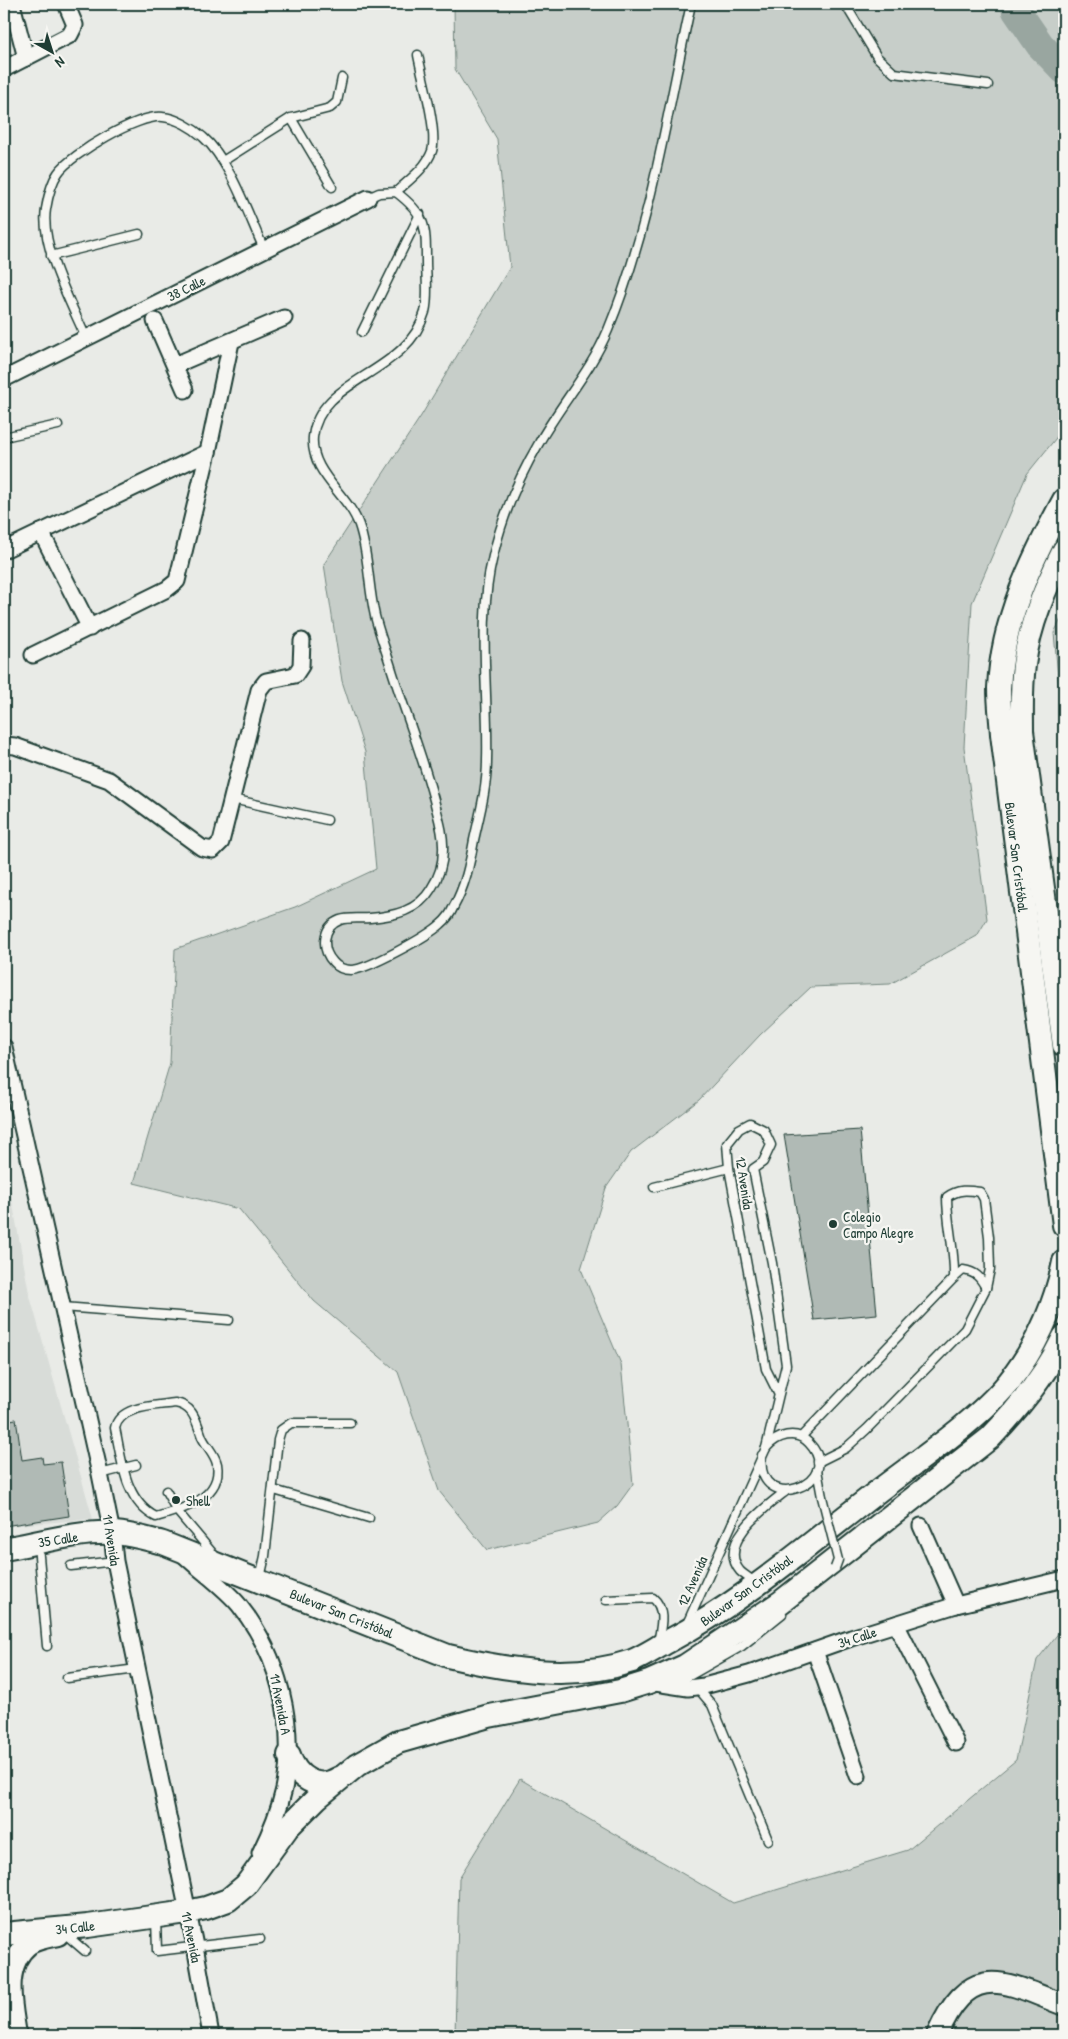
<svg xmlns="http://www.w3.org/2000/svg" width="1068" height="2039" font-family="'Patrick Hand',sans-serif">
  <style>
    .built { fill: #d8dcd8 }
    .green { fill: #c7cec9; stroke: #73867e }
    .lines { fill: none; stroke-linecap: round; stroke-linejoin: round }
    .river { stroke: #99a6a0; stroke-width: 29 }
    .building { fill: #b0bab5; stroke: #1f3d34 }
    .lane-casing { stroke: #1f3d34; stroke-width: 11 }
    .street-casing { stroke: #1f3d34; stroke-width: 19 }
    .secondary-casing { stroke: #1f3d34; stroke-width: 24 }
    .primary-casing { stroke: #1f3d34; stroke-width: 26 }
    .lane { stroke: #f6f6f2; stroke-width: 8 }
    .street { stroke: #f6f6f2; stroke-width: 15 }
    .secondary { stroke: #f6f6f2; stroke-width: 20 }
    .primary { stroke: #f6f6f2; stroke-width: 22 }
    .lane-bridge-casing { stroke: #1f3d34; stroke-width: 11; stroke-linecap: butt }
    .lane-bridge { stroke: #f6f6f2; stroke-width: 8 }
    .poi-dot { fill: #1f3d34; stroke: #f6f6f2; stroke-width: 2 }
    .labels { text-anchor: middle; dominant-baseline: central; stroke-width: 4.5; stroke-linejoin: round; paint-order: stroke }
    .street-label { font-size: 14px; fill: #1f3d34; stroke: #f6f6f2 }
    .poi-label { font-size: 14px; fill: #1f3d34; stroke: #f6f6f2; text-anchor: start }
  </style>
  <rect width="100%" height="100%" fill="#e9ebe7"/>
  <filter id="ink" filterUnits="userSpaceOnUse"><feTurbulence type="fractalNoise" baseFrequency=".02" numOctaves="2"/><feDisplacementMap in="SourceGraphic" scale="10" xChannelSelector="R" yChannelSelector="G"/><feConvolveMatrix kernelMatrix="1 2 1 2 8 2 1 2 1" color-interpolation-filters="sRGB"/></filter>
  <g filter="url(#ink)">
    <polygon class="built" points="4,1156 29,1293 93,1519 4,1526"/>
    <g class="green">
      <polygon points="454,4 1064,4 1064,428 1027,474 972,603 964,747 987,919 977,936 890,984 811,987 760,1035 699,1100 631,1152 606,1188 581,1269 621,1364 633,1484 617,1506 598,1523 487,1550 439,1491 398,1372 314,1301 239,1209 134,1183 170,1063 175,949 295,907 376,869 365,752 342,681 324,564 421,416 510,267 497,139 455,69"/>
      <polygon points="1064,613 1064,743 1054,633"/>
      <polygon points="1064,1626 1064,2035 455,2035 459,1878 520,1779 733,1903 908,1850 1016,1760 1037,1660"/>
    </g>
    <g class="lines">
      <polyline class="river" points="1018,4 1016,10 1040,45 1064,70"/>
    </g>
    <g class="building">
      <polygon points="860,1130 877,1314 814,1320 784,1135"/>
      <polygon points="16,1419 22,1460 42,1457 43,1464 61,1462 69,1516 4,1526 4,1421"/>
    </g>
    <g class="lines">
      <defs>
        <g id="lane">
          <polyline points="845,4 877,57 894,73 988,85"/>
          <polyline points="291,118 332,187"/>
          <polyline points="223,161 291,118 330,108 337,102 342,78"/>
          <path d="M396,192c13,-12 30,-24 36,-41 6,-20 -10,-74 -14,-96"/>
          <path d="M368,198l11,-5 17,-1c30,23 30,33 30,69 0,17 3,35 -1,51 -18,64 -106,65 -112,125 -3,36 35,57 46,88 10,29 9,61 16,91 4,16 10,32 15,48 14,46 32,90 44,136 4,16 10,34 9,50 0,15 -4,27 -12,39 -13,22 -37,27 -61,29 -10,1 -21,-1 -30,2 -18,7 -19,29 -7,42 4,5 11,8 18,8 16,0 77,-34 90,-46 6,-5 9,-9 12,-16 12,-21 17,-45 21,-68 6,-27 13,-52 13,-80 2,-65 -10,-141 6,-204 9,-38 26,-79 46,-113 21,-38 52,-72 69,-113 43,-104 59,-217 83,-326"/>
          <polyline points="51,256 139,234"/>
          <polyline points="362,332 420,214"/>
          <path d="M86,338c-15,-35 -46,-92 -40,-129 2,-12 5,-26 12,-36 14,-20 81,-59 105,-56 13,1 30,11 40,20 27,23 46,80 61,112"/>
          <polyline points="4,437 58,425"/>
          <polyline points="232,799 327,820"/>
          <polyline points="654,1187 729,1168"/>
          <path d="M954,1278l9,-8c13,2 17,7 23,18"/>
          <polyline points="63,1307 229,1320"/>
          <path d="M175,1403c19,3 21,18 27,34 4,9 13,17 15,27 6,35 -37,46 -61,53 -32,-16 -34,-58 -41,-89 5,-23 42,-22 60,-25z"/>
          <path d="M801,1437l153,-159c1,-28 -7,-54 -7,-81 11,-8 20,-7 33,-5l4,7 5,38 1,32 -4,19 -21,41 -98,100 -21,19 -28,14"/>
          <polyline points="766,1448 786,1365 772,1263 753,1169 763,1162 771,1145 764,1130 750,1123 739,1129 727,1144 729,1168 766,1369 778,1393"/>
          <polyline points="817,1470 822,1497"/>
          <polyline points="100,1474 136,1465"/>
          <polyline points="274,1490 369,1518"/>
          <polyline points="166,1491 177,1511 215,1556"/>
          <polyline points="38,1545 47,1646"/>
          <polyline points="71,1566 115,1561"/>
          <polyline points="260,1578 265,1556 278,1440 281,1430 291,1423 350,1423"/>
          <path d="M756,1583c-5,-4 -12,-8 -16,-12 -24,-29 27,-65 46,-80"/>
          <path d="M606,1600l47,-2c13,11 8,29 5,45"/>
          <path d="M687,1624l79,-176c11,-13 30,-19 43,-5 39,41 -55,75 -47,12"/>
          <polyline points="67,1678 137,1669"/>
          <polyline points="675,1684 742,1646 782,1614"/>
          <polyline points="696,1686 712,1705 768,1840"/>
          <polyline points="156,1918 157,1951 260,1939"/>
          <polyline points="64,1933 85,1951"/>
          <polyline points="132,2035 143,2035"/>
        </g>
        <g id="street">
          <polyline points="12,4 26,58"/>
          <polyline points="4,69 70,35 75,25 66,4"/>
          <polyline points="155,321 185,390"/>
          <polyline points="175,365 284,318"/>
          <polyline points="4,379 368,198"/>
          <polyline points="41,532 90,628"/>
          <polyline points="4,550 208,452"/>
          <polyline points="33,655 167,589 177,581 208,452 231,342"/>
          <polyline points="4,745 15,746 109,780 202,848 213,850 221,842 259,690 266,681 295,675 301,666 302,641"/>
          <polyline points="4,1047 100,1474 112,1533 115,1561 195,1946 211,2035"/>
          <polyline points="921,1526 956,1605"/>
          <path d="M185,1556c17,16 39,31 54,49 40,50 58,121 45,184 -5,22 -14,44 -24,64"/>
          <polyline points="896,1624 956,1743"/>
          <polyline points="815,1651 858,1776"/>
          <polyline points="649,1682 688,1688 704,1686 749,1674 851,1638 956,1605 1064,1579"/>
        </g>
        <g id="secondary">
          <path d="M16,2035c-4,-29 -15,-69 13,-91 7,-5 20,-7 29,-9"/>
          <path d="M937,2035c33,-75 66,-54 127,-30"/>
        </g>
        <g id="primary">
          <path d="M1064,500c-32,59 -62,120 -65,188 0,15 2,31 3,46l62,491"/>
          <path d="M1064,550c-18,36 -35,75 -40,115 -3,22 -2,44 -2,66l42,314"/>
          <path d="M4,1549c35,-6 74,-18 110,-16 17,1 33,6 49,10l285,113c59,14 125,25 184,5 12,-5 24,-13 35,-19 76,-40 142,-98 210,-150 40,-31 99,-70 131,-109 28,-35 47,-78 56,-121"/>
          <path d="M289,1755c7,22 28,37 50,23"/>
          <path d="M4,1934l84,-8 99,-14 19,-4 22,-8 18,-15 42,-58 29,-29 40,-33 41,-23 91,-26 131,-25 29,-9 36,-16 96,-64 209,-164c29,-30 56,-63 74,-101"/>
        </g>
      </defs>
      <use href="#lane" class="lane-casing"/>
      <use href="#street" class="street-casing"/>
      <use href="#secondary" class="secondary-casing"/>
      <use href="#primary" class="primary-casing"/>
      <use href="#lane" class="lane"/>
      <use href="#street" class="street"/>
      <use href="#secondary" class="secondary"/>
      <use href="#primary" class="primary"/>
      <defs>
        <polyline id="lane-bridge" points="822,1497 838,1560 835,1568"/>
      </defs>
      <use href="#lane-bridge" class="lane-bridge-casing"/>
      <use href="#lane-bridge" class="lane-bridge"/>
    </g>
  </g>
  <g class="poi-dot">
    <circle cx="833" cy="1224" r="5"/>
    <circle cx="176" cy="1500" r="5"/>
  </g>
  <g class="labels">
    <g class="street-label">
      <text transform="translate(186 288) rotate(-26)">38 Calle</text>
      <text transform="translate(1017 857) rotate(83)">Bulevar San Cristóbal</text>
      <text transform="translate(745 1183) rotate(81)">12 Avenida</text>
      <text transform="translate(58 1539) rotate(-9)">35 Calle</text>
      <text transform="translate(112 1540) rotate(81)">11 Avenida</text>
      <text transform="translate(692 1581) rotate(-66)">12 Avenida</text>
      <text transform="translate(746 1590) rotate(-36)">Bulevar San Cristóbal</text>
      <text transform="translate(342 1613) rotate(22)">Bulevar San Cristóbal</text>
      <text transform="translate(857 1637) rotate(-18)">34 Calle</text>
      <text transform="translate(281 1704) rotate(79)">11 Avenida A</text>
      <text transform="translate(75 1927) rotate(-6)">34 Calle</text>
      <text transform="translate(192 1937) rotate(78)">11 Avenida</text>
    </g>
    <g class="poi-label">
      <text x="843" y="1216">Colegio<tspan x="843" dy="16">Campo Alegre</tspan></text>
      <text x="186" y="1500">Shell</text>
    </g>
  </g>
  <rect width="1068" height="2039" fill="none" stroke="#f6f6f2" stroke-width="20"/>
  <rect x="10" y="10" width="1048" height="2019" fill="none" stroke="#1f3d34" stroke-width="2" filter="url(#ink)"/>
  <g transform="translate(52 52) rotate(141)" stroke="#f6f6f2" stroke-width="4" paint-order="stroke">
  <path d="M0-4L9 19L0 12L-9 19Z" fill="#1f3d34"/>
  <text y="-8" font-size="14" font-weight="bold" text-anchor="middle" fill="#1f3d34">N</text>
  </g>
</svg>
